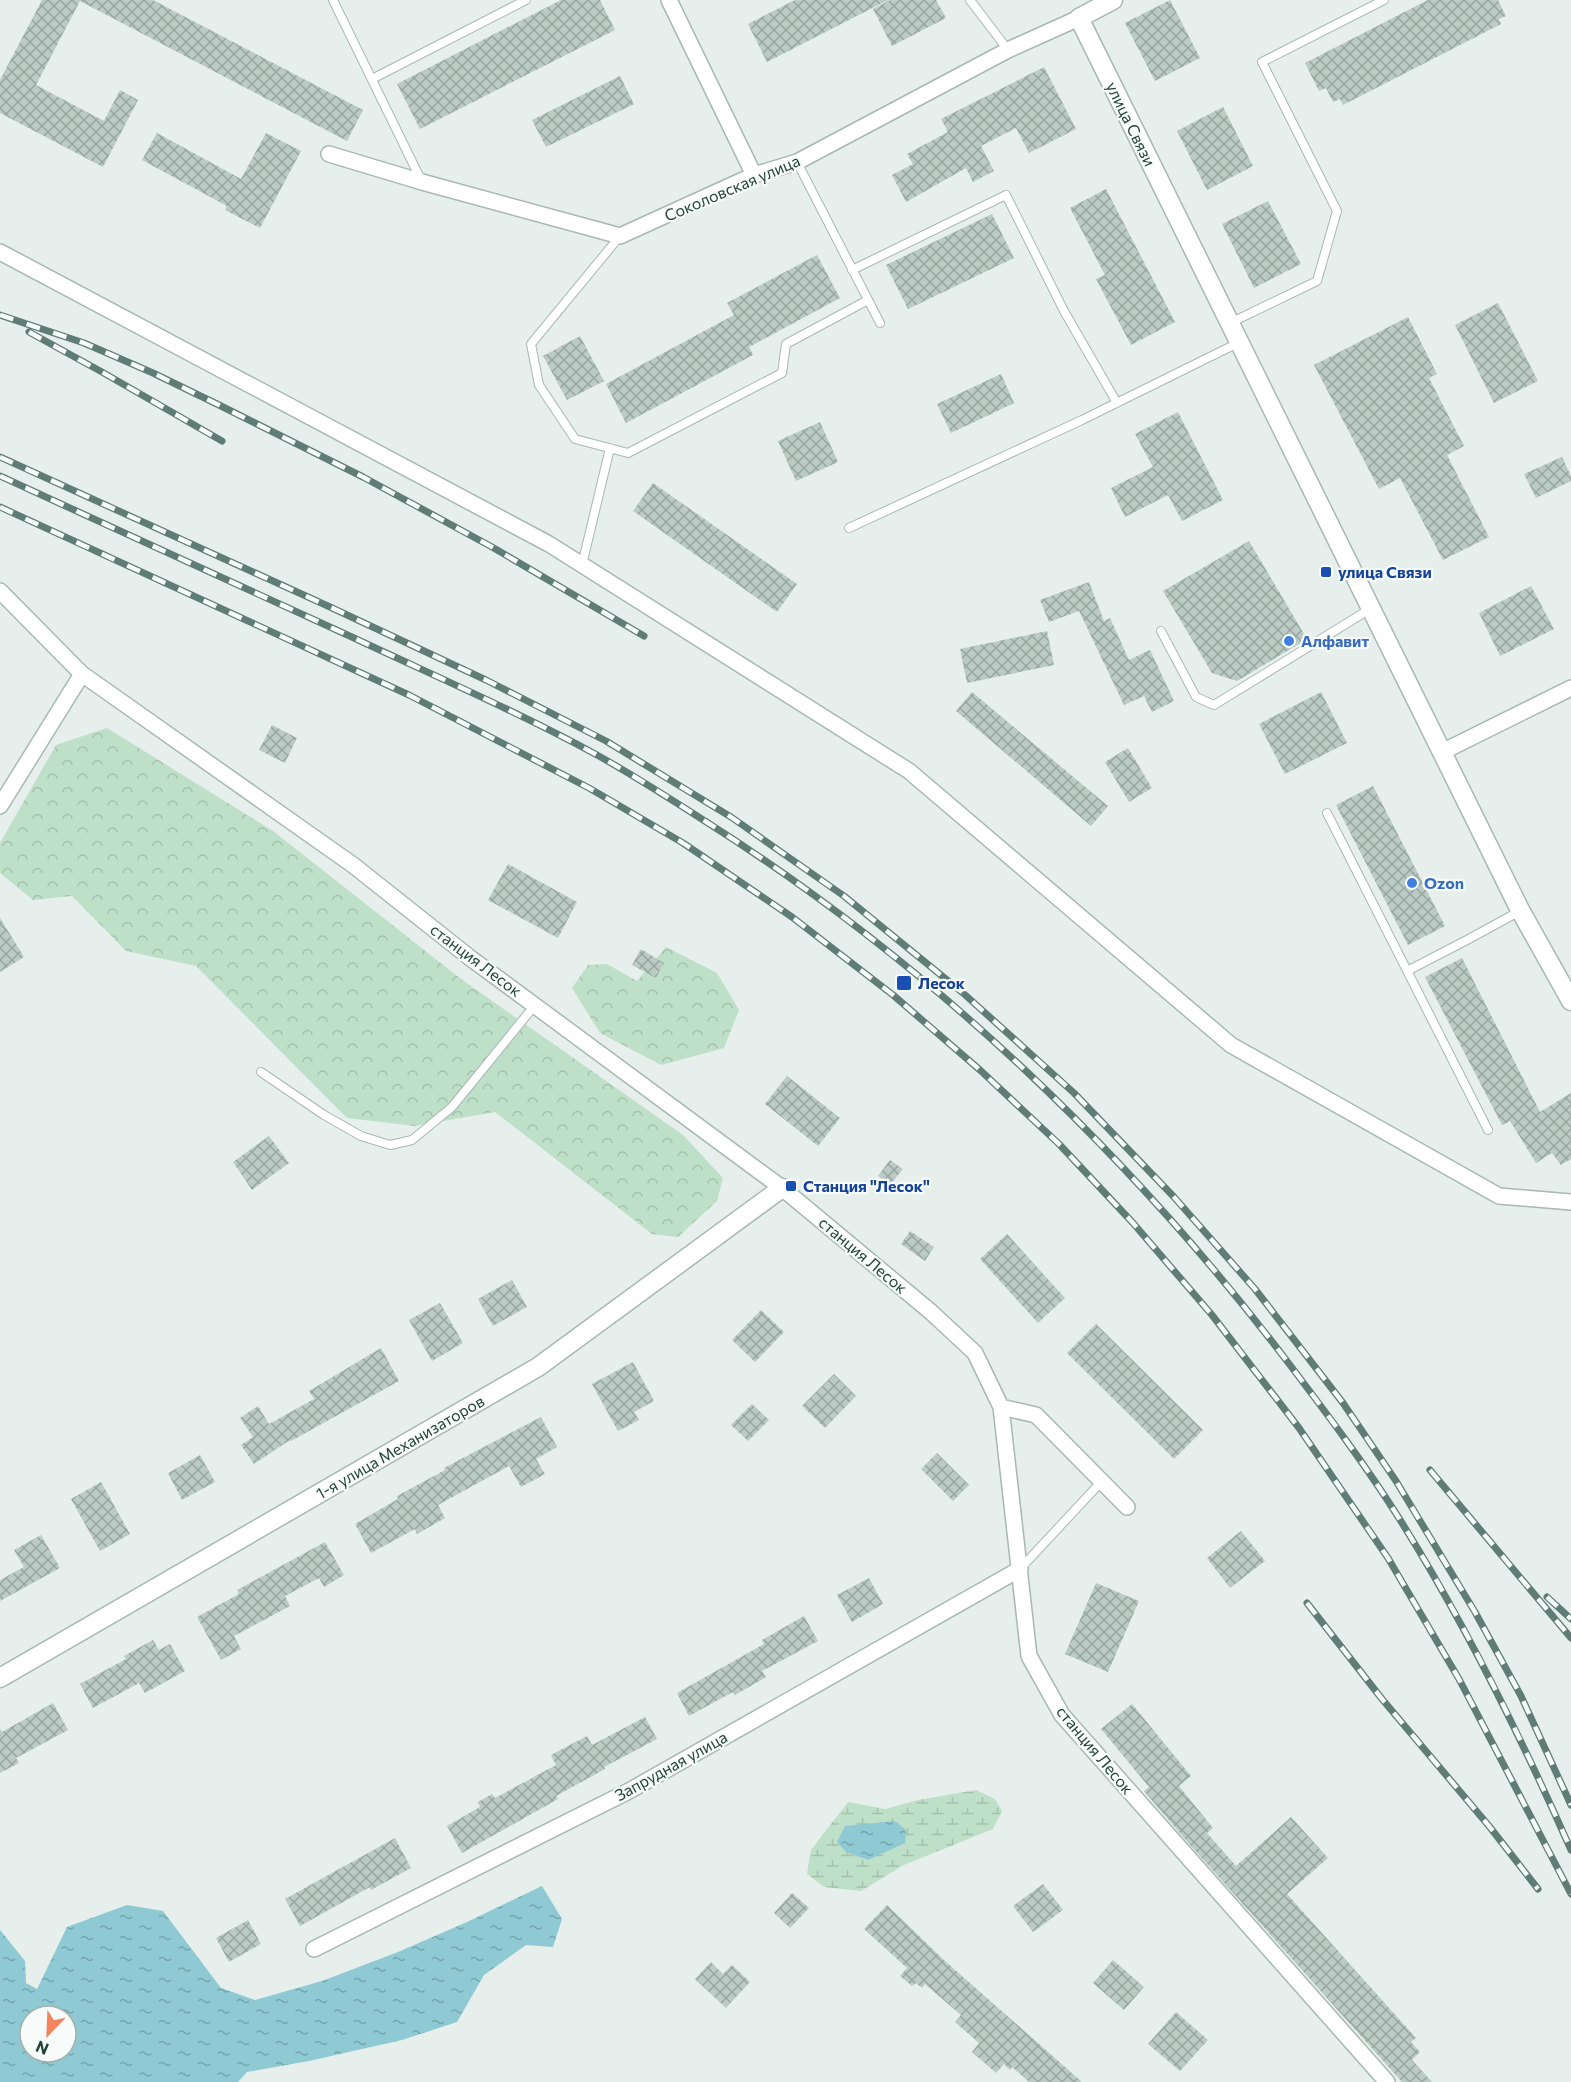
<svg xmlns="http://www.w3.org/2000/svg" width="1571" height="2082" viewBox="0 0 1571 2082" font-family="Commissioner,sans-serif">
  <defs>
    <pattern id="forest-crowns" width="20" height="18" patternUnits="userSpaceOnUse" patternTransform="scale(1.5)"><rect width="20" height="18" fill="#bfe0c8"/><path d="M2 6a3 3 0 1 1 6 0M12 15a3 3 0 1 1 6 0" fill="none" stroke="#a4c1ad"/></pattern>
    <pattern id="wetland-marsh" width="20" height="14" patternUnits="userSpaceOnUse" patternTransform="scale(1.5)"><rect width="20" height="14" fill="#bfe0c8"/><path d="M1 5h8M5 5V1M11 12h8M15 12V8" fill="none" stroke="#a4c1ad"/></pattern>
    <pattern id="water-ripples" width="26" height="14" patternUnits="userSpaceOnUse" patternTransform="scale(1.5)"><rect width="26" height="14" fill="#8ec9d4"/><path d="M2 4q2-2 4 0t4 0M15 11q2-2 4 0t4 0" fill="none" stroke="#74a5ad"/></pattern>
    <pattern id="building-cross-hatch" width="8" height="8" patternUnits="userSpaceOnUse" patternTransform="scale(1.5)"><rect width="8" height="8" fill="#bbcac4"/><path d="M0 0l8 8M0 8l8-8" fill="none" stroke="#98a6a0"/></pattern>
  </defs>
  <rect width="100%" height="100%" fill="#e6efeb"/>
  <!-- forest -->
  <path fill="url(#forest-crowns)" d="M107,728L273,831L461,979L683,1135L723,1178L717,1201L678,1237L652,1234L495,1112L415,1126L347,1118L196,966L126,951L72,896L33,900L0,873V843L56,745Z
    M666,947L717,973L739,1010L724,1048L661,1065L600,1033L572,988L588,965L607,964L637,981Z"/>
  <!-- wetland -->
  <path fill="url(#wetland-marsh)" d="M976,1790L995,1799L1002,1811L993,1829L904,1865L861,1891L824,1887L807,1874L811,1850L848,1802L885,1809L918,1800Z"/>
  <!-- water -->
  <path fill="url(#water-ripples)" fill-rule="evenodd" d="M895,1821L906,1830L905,1843L868,1860L846,1852L837,1842L845,1826Z
    M542,1886L562,1919L553,1947L526,1945L484,1975L457,2022L402,2040L309,2061L247,2072L238,2082H0V1930L25,1961L26,1983L37,1989L67,1927L127,1905L163,1911L221,1988L255,2000L322,1981L398,1952L467,1922ZM30,2016H66V2052H30Z"/>
  <!-- building -->
  <path fill="url(#building-cross-hatch)" d="M42,0H153L363,110L347,141L80,1L36,85L104,121L120,90L138,100L103,167L0,113V80Z
    M561,0H600L615,30L420,129L397,84Z
    M795,0H888L767,62L748,24Z
    M890,0H936L946,18L892,46L873,9Z
    M1170,0L1200,58L1155,81L1125,23Z
    M1428,0H1498L1506,16L1499,19L1501,24L1343,105L1340,99L1333,102L1326,88L1319,91L1305,63Z
    M1044,67L1076,129L1029,153L1016,128L981,146L994,171L973,182L966,168L906,202L892,175L913,164L907,154L948,132L941,119Z
    M620,76L634,104L546,147L532,120Z
    M1223,107L1253,166L1207,190L1177,131Z
    M157,133L241,179L266,133L301,151L260,228L225,210L227,206L142,160Z
    M1106,189L1175,322L1131,345L1096,279L1105,275L1070,208Z
    M1268,201L1301,264L1254,288L1222,224Z
    M992,214L1014,258L908,309L886,265Z
    M817,255L840,298L749,347L753,355L626,423L606,384L734,315L727,303Z
    M1498,303L1538,381L1494,403L1455,325Z
    M1408,317L1437,374L1429,378L1464,446L1447,455L1489,537L1443,560L1400,478L1379,489L1314,365Z
    M580,336L604,381L567,400L543,356Z
    M1001,374L1014,403L951,433L937,404Z
    M1178,412L1223,500L1182,521L1168,495L1125,517L1111,488L1153,467L1135,434Z
    M820,422L838,462L796,481L778,441Z
    M1562,457L1571,476V481L1536,498L1524,474Z
    M653,483L797,584L777,612L633,511Z
    M1249,541L1307,639L1237,681L1212,673L1163,591Z
    M1089,582L1104,621L1110,618L1129,660L1150,650L1174,701L1152,712L1144,696L1124,705L1079,611L1049,622L1040,600Z
    M1531,586L1554,629L1500,656L1479,613Z
    M1047,631L1054,665L967,683L960,649Z
    M972,692L1108,806L1091,826L956,711Z
    M1321,692L1347,743L1285,774L1259,724Z
    M272,725L297,738L285,763L259,750Z
    M1128,748L1152,788L1129,802L1105,762Z
    M1373,786L1445,926L1408,945L1336,805Z
    M508,864L577,902L558,938L488,900Z
    M0,918L24,957L0,972Z
    M641,949L664,963L656,978L632,965Z
    M1462,958L1540,1112L1571,1093V1159L1561,1165L1552,1153L1536,1163L1510,1121L1502,1125L1425,977Z
    M787,1076L840,1118L818,1146L765,1104Z
    M269,1136L289,1163L252,1190L233,1162Z
    M890,1160L903,1169L890,1185L878,1176Z
    M910,1231L934,1247L925,1261L901,1244Z
    M1007,1234L1065,1298L1038,1323L980,1259Z
    M512,1280L527,1307L493,1326L478,1299Z
    M440,1303L463,1343L432,1361L409,1320Z
    M761,1310L784,1332L755,1362L732,1340Z
    M1096,1324L1203,1430L1174,1459L1067,1353Z
    M381,1348L399,1381L291,1441L290,1440L254,1464L241,1445L253,1437L240,1418L258,1406L269,1424L314,1399L309,1391Z
    M633,1362L654,1401L634,1412L639,1420L618,1431L592,1384Z
    M834,1374L856,1396L825,1428L802,1406Z
    M752,1404L769,1420L748,1441L731,1425Z
    M541,1417L557,1447L536,1459L545,1474L521,1487L509,1466L438,1505L445,1518L417,1534L415,1529L371,1553L355,1524L398,1499L397,1496L445,1470L444,1468Z
    M937,1453L969,1485L953,1501L921,1469Z
    M200,1455L215,1482L182,1500L168,1473Z
    M101,1482L130,1534L100,1551L71,1499Z
    M1241,1531L1265,1561L1230,1588L1207,1558Z
    M41,1535L60,1568L0,1601V1580L24,1567L14,1550Z
    M325,1542L344,1575L324,1587L319,1578L285,1596L290,1606L234,1636L241,1649L221,1660L197,1617L239,1594L237,1590Z
    M869,1578L883,1604L852,1622L837,1595Z
    M1096,1583L1139,1601L1108,1672L1065,1654Z
    M804,1616L818,1641L762,1671L766,1677L735,1695L733,1692L689,1716L677,1693L764,1644L762,1640Z
    M153,1640L159,1650L170,1644L185,1671L145,1693L139,1683L93,1708L80,1684L126,1659L124,1656Z
    M53,1703L68,1730L16,1758L19,1763L0,1773V1729L2,1732Z
    M1132,1704L1191,1776L1179,1786L1213,1828L1207,1833L1236,1866L1291,1817L1328,1858L1287,1894L1416,2038L1411,2042L1420,2052L1412,2060L1432,2082H1402L1191,1846L1144,1791L1149,1787L1101,1729Z
    M645,1717L657,1739L604,1767L605,1769L556,1796L558,1799L462,1853L447,1826L480,1807L478,1802L492,1794L495,1798L556,1765L551,1755L587,1736L592,1745Z
    M395,1838L411,1868L371,1890L370,1887L300,1926L285,1899Z
    M1043,1884L1063,1910L1033,1932L1013,1906Z
    M792,1893L809,1908L790,1928L774,1913Z
    M887,1905L945,1961L1082,2082H1029L1012,2067L1010,2070L1004,2064L996,2073L972,2052L979,2043L955,2022L961,2015L925,1984L922,1988L916,1983L912,1986L900,1976L907,1968L864,1929Z
    M248,1920L261,1944L229,1962L216,1938Z
    M1113,1960L1144,1987L1124,2010L1093,1983Z
    M711,1962L723,1974L732,1965L750,1982L726,2008L695,1979Z
    M1176,2012L1208,2040L1180,2071L1148,2044Z"/>
  <g fill="none" stroke-linecap="round" stroke-linejoin="round">
    <defs>
      <path id="service" d="M333,0L422,182
        M970,0L1008,50
        M372,79L526,0
        M797,162L880,323
        M620,236L531,344L539,385L575,439L628,453L782,373L786,344L868,300
        M852,270L1006,195L1064,311L1117,403
        M1230,323L1317,281L1337,211L1262,62L1384,0
        M849,528L1082,420L1238,343
        M582,565L610,448
        M1161,631L1196,697L1214,705L1370,609
        M1327,813L1488,1130
        M1407,971L1467,940L1520,911
        M261,1072L324,1115L361,1136L390,1145L412,1140L452,1107L535,1005
        M1020,1569L1102,1481"/>
      <path id="minor" d="M669,0L754,175
        M329,154L422,182L620,236L754,175L797,162L1008,50L1079,18
        M0,252L549,544L909,771L1231,1045L1499,1196L1571,1202
        M0,591L82,674L353,865L469,957L782,1188L931,1312L975,1353L1001,1407L1029,1656L1062,1715L1387,2082
        M1442,752L1571,688
        M0,806L82,674
        M1001,1407L1036,1415L1127,1507
        M314,1949L629,1791L1020,1569"/>
      <path id="tertiary" d="M1113,0L1079,18L1520,910L1571,1001
        M0,1678L538,1367L782,1188"/>
    </defs>
    <!-- service casing -->
    <use href="#service" stroke="#a8b8b2" stroke-width="10"/>
    <!-- minor casing -->
    <use href="#minor" stroke="#a8b8b2" stroke-width="18"/>
    <!-- tertiary casing -->
    <use href="#tertiary" stroke="#a8b8b2" stroke-width="21"/>
    <!-- service -->
    <use href="#service" stroke="#fff" stroke-width="8"/>
    <!-- minor -->
    <use href="#minor" stroke="#fff" stroke-width="15"/>
    <!-- tertiary -->
    <use href="#tertiary" stroke="#fff" stroke-width="18"/>
    <defs>
      <path id="rail" d="M0,315L84,343L153,373L219,405L363,477L492,547L644,636
        M29,332L102,372L222,441
        M0,457L330,607L486,680L606,741L731,817L844,896L963,993L1074,1093L1174,1197L1255,1289L1343,1403L1396,1481L1475,1612L1521,1696L1571,1805
        M0,476C118,530 236,584 354,638C435,676 518,712 597,755C635,776 672,800 708,823C933,966 1129,1153 1290,1365C1327,1414 1364,1463 1397,1515C1464,1621 1520,1735 1571,1850
        M0,507L409,695L589,788L683,843L792,917L893,995L980,1070L1059,1144L1133,1223L1212,1315L1299,1428L1388,1558L1459,1679L1571,1894
        M1430,1470L1571,1638
        M1547,1597L1571,1619
        M1307,1603L1382,1699L1489,1826L1538,1889"/>
    </defs>
    <!-- rail casing -->
    <use href="#rail" stroke="#5f7d75" stroke-width="7"/>
    <!-- rail -->
    <use href="#rail" stroke="#f7fbf9" stroke-width="4.5" stroke-dasharray="14" stroke-linecap="butt"/>
  </g>
  <!-- markers -->
  <g fill="#1a4fb4" stroke="#f7fbf9" stroke-width="2">
    <rect x="1320" y="566" width="12" height="12" rx="3"/>
    <rect x="896" y="975" width="16" height="16" rx="3"/>
    <rect x="785" y="1180" width="12" height="12" rx="3"/>
  </g>
  <g fill="#3f7fe0" stroke="#f7fbf9" stroke-width="2">
    <circle cx="1289" cy="641" r="6"/>
    <circle cx="1412" cy="883" r="6"/>
  </g>
  <g text-anchor="middle" stroke-width="4.5" stroke-linejoin="round" paint-order="stroke">
    <!-- street labels -->
    <g font-size="16" fill="#24423a" stroke="#f7fbf9">
      <text transform="translate(1131 124) rotate(64)" y="6">улица Связи</text>
      <text transform="translate(732 188) rotate(-23)" y="6">Соколовская улица</text>
      <text transform="translate(476 960) rotate(37)" y="6">станция Лесок</text>
      <text transform="translate(863 1255) rotate(40)" y="6">станция Лесок</text>
      <text transform="translate(400 1447) rotate(-30)" y="6">1-я улица Механизаторов</text>
      <text transform="translate(1095 1750) rotate(50)" y="6">станция Лесок</text>
      <text transform="translate(671 1766) rotate(-29)" y="6">Запрудная улица</text>
    </g>
    <!-- transit labels -->
    <g font-size="16" font-weight="bold" fill="#164399" stroke="#f7fbf9" text-anchor="start">
      <text x="1338" y="578">улица Связи</text>
      <text x="918" y="989">Лесок</text>
      <text x="803" y="1192">Станция "Лесок"</text>
    </g>
    <!-- shop labels -->
    <g font-size="16" font-weight="bold" fill="#366cbe" stroke="#f7fbf9" text-anchor="start">
      <text x="1301" y="647">Алфавит</text>
      <text x="1424" y="889">Ozon</text>
    </g>
  </g>
  <!-- north arrow -->
  <g transform="translate(48 2034) rotate(203)"><circle r="28" fill="#f7fbf9" stroke="#a3b1ad" stroke-width="1.5"/>
  <path d="M0-4.5L10 22L0 15L-10 22Z" fill="#f4845f"/>
  <text y="-9" font-size="16" font-weight="bold" text-anchor="middle" fill="#24423a">N</text>
  </g>
</svg>
